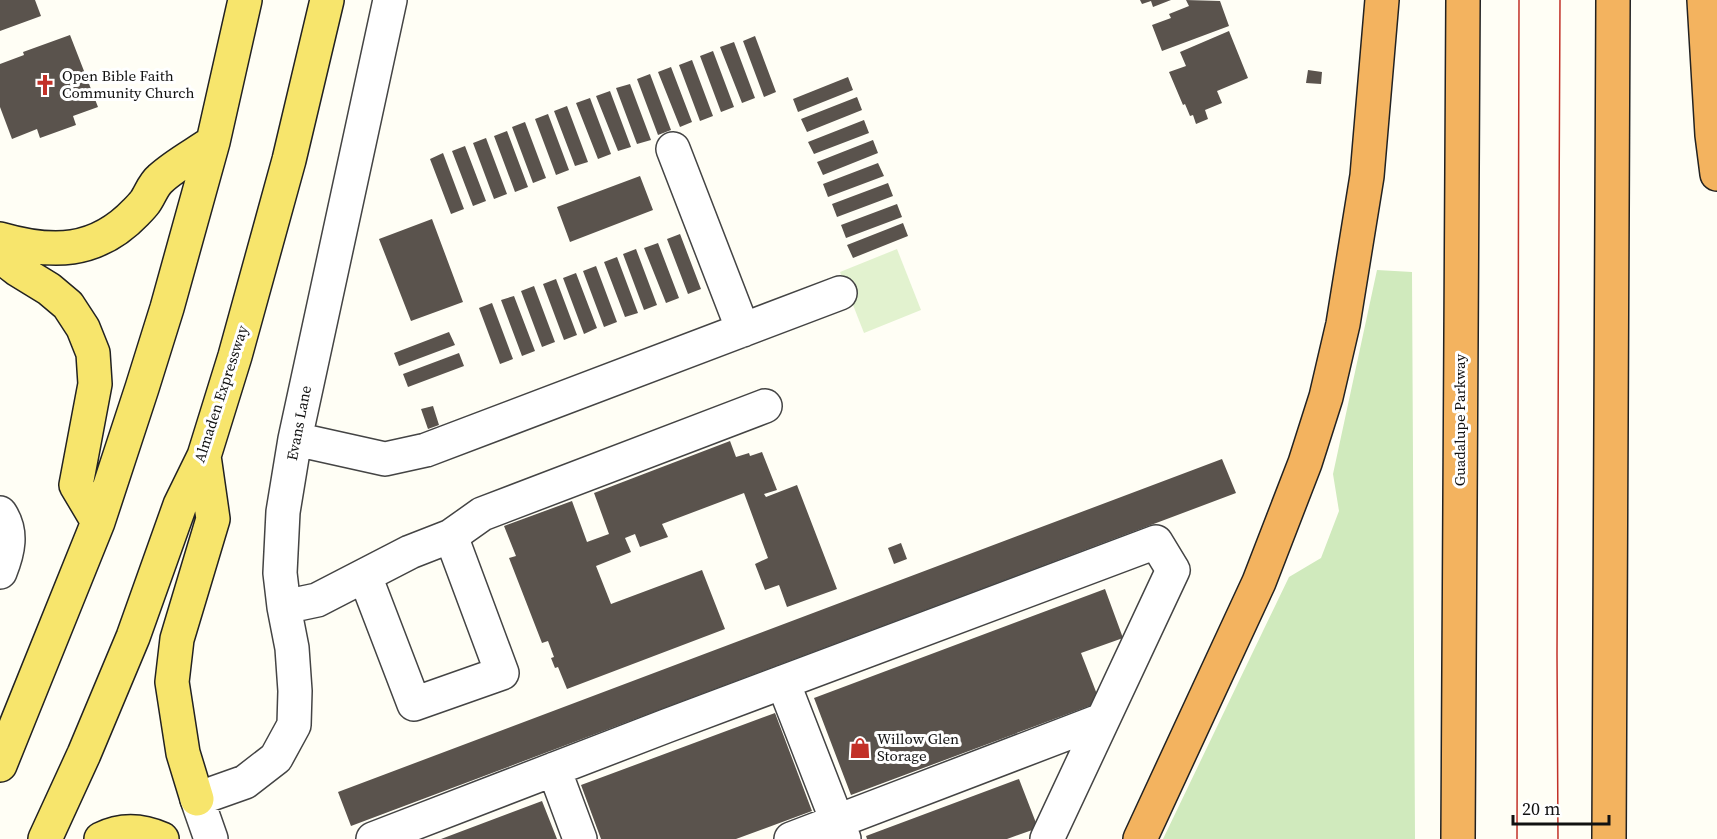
<svg xmlns="http://www.w3.org/2000/svg" width="1717" height="839" viewBox="0 0 1717 839" font-family="'Source Serif 4',serif">
  <rect width="100%" height="100%" fill="#fffef5"/>
  <!-- green -->
  <path fill="#d0eabd" d="M1377,270L1412,272L1415,839H1163L1289,577L1321,558L1339,511L1333,474Z"/>
  <!-- pitch -->
  <path fill="#e2f2cf" d="M897,249L921,310L864,333L840,272Z"/>
  <!-- building -->
  <path fill="#5a534d" d="M0,0H35L41,16L0,31Z
    M1140,0H1171L1153,7L1151,1L1142,4Z
    M1186,0L1220,1L1229,26L1162,51L1152,25L1171,18L1169,14L1189,6Z
    M1229,31L1248,78L1217,91L1222,103L1205,110L1208,119L1196,124L1193,115L1190,116L1185,104L1183,105L1169,72L1186,66L1180,52Z
    M70,35L98,107L73,116L76,125L40,138L37,129L12,139L0,107V64L24,55L23,52Z
    M755,36L776,92L764,97L743,41Z
    M734,42L755,98L742,103L720,47Z
    M713,51L734,107L721,112L700,56Z
    M692,60L713,116L700,121L679,65Z
    M671,67L692,122L680,127L658,72Z
    M1308,70L1322,72L1321,84L1306,83Z
    M650,74L671,130L658,135L637,79Z
    M848,77L853,90L798,112L793,99Z
    M630,84L651,140L637,144L616,88Z
    M610,91L631,147L618,151L596,96Z
    M857,97L862,110L807,132L801,119Z
    M590,98L611,154L598,159L576,103Z
    M567,106L588,162L575,166L554,111Z
    M548,114L569,170L556,175L535,119Z
    M864,120L869,133L814,154L808,142Z
    M525,122L546,178L533,183L512,127Z
    M507,131L528,187L515,192L494,136Z
    M486,138L507,194L494,199L473,143Z
    M873,140L878,153L823,175L817,162Z
    M465,146L486,201L473,206L452,151Z
    M443,153L464,209L451,214L430,159Z
    M878,163L884,176L828,197L823,184Z
    M640,176L653,210L570,242L557,207Z
    M888,183L893,196L837,217L832,204Z
    M897,204L902,217L846,238L841,225Z
    M432,219L463,302L411,321L379,239Z
    M903,223L908,236L853,258L847,245Z
    M680,234L701,289L688,294L667,239Z
    M658,243L679,298L666,303L644,248Z
    M636,249L657,305L644,310L623,254Z
    M617,257L638,313L625,317L604,262Z
    M596,266L617,322L604,327L583,271Z
    M576,273L597,328L584,334L563,278Z
    M556,279L577,335L564,340L543,284Z
    M534,286L555,342L542,347L521,291Z
    M514,296L535,351L522,356L501,300Z
    M492,303L513,359L500,364L479,308Z
    M449,332L455,345L399,366L394,353Z
    M459,353L464,366L408,387L403,374Z
    M433,406L439,425L428,429L421,409Z
    M730,441L736,457L749,453L750,456L762,452L777,490L764,494L766,497L797,485L837,589L787,607L779,585L765,590L755,564L768,558L744,493L662,524L668,537L640,547L635,534L625,538L631,552L596,566L611,604L702,570L725,629L567,689L558,667L555,668L551,658L554,657L548,641L542,643L509,558L516,556L504,526L572,501L587,542L609,534L594,493Z
    M1222,459L1236,493L351,826L338,792Z
    M901,543L907,559L894,564L888,548Z
    M1105,589L1123,638L1081,653L1100,702L851,795L814,698Z
    M775,713L812,811L736,839H601L581,785Z
    M1019,779L1038,828L1007,839H867L866,836Z
    M542,801L557,839H441Z"/>
  <g fill="none" stroke-linecap="round" stroke-linejoin="round">
    <defs>
      <path id="minor" d="M673,149L743,330
        M295,439L385,459L426,450L840,293
        M0,513C13,532 8,552 0,572
        M451,536L482,514L765,406
        M284,607L317,600L410,552L451,536L502,673L414,704L365,576
        M783,682L844,839
        M554,769L580,839
        M211,839L197,799L245,782L276,758L294,725L295,691L292,648L284,607L280,573L283,512L295,439L390,0
        M373,839L666,726L1156,542L1173,570L1047,839
        M791,839L1102,720"/>
      <path id="major" d="M0,239C52,254 96,254 136,212C139,209 142,206 145,202C150,195 153,185 160,179C175,165 196,154 213,142
        M0,256L18,270L49,289L68,305L83,328L93,353L95,384L76,485L98,522
        M0,765L98,522L142,388L167,308L213,142L245,0
        M197,799L183,753L172,682L177,639L213,519L204,456
        M45,839L84,754L133,637L180,505L204,456L235,356L289,160L327,0
        M101,839C121,829 142,830 162,839"/>
      <path id="highway" d="M1704,0L1712,135L1717,174
        M1140,839L1259,582L1305,463L1326,397L1343,324L1367,176L1382,0
        M1458,839L1463,0
        M1609,839L1613,0"/>
    </defs>
    <!-- minor casing -->
    <use href="#minor" stroke="#444" stroke-width="36"/>
    <!-- major casing -->
    <use href="#major" stroke="#222" stroke-width="36"/>
    <!-- highway casing -->
    <use href="#highway" stroke="#222" stroke-width="36"/>
    <!-- minor -->
    <use href="#minor" stroke="#fff" stroke-width="33"/>
    <!-- major -->
    <use href="#major" stroke="#f7e56c" stroke-width="33"/>
    <!-- highway -->
    <use href="#highway" stroke="#f3b35f" stroke-width="33"/>
    <!-- tram -->
    <path stroke="#c23128" stroke-width="1.5" d="M1517,839L1519,0
      M1558,839L1557,654L1560,0"/>
  </g>
  <!-- icons -->
  <defs>
    <symbol id="church-bare" viewBox="-9 -9 18 18"><path d="M-1.2-6h2.4v3.5h3.3v2.4h-3.3V6h-2.4V-.1h-3.3v-2.4h3.3Z" fill="#c23128" stroke="#fff" stroke-width="2.5" paint-order="stroke"/></symbol>
    <symbol id="shop-bare" viewBox="-9 -9 18 18"><path d="M-5-2.5h2.3a2.7 3.5 0 0 1 5.4 0H5L5.5 6h-11ZM-1.5-2.5h3a1.5 2.3 0 0 0-3 0Z" fill="#c23128" stroke="#fff" stroke-width="2.5" paint-order="stroke"/></symbol>
  </defs>
  <g fill-rule="evenodd">
    <use href="#church-bare" x="30" y="70" width="30" height="30"/>
    <use href="#shop-bare" x="845" y="733" width="30" height="30"/>
  </g>
  <g text-anchor="middle" stroke-width="6" stroke-linejoin="round" paint-order="stroke">
    <!-- poi labels -->
    <g font-size="15" fill="#111" stroke="#fff" text-anchor="start">
      <text x="62" y="81">Open Bible Faith<tspan x="62" dy="17">Community Church</tspan></text>
      <text x="877" y="744">Willow Glen<tspan x="877" dy="17">Storage</tspan></text>
    </g>
    <!-- street labels -->
    <g font-size="15" fill="#111" stroke="#fff">
      <text transform="translate(221 394) rotate(-72)" y="5">Almaden Expressway</text>
      <text transform="translate(1460 420) rotate(-90)" y="5">Guadalupe Parkway</text>
      <text transform="translate(299 423) rotate(-79)" y="5">Evans Lane</text>
    </g>
  </g>
  <!-- scale -->
  <path d="M1513 815v9h96v-9" fill="none" stroke="#111111" stroke-width="3"/>
  <text x="1522" y="815" font-size="18" fill="#111111" stroke="#ffffff" stroke-width="4.5" paint-order="stroke">20 m</text>
</svg>
